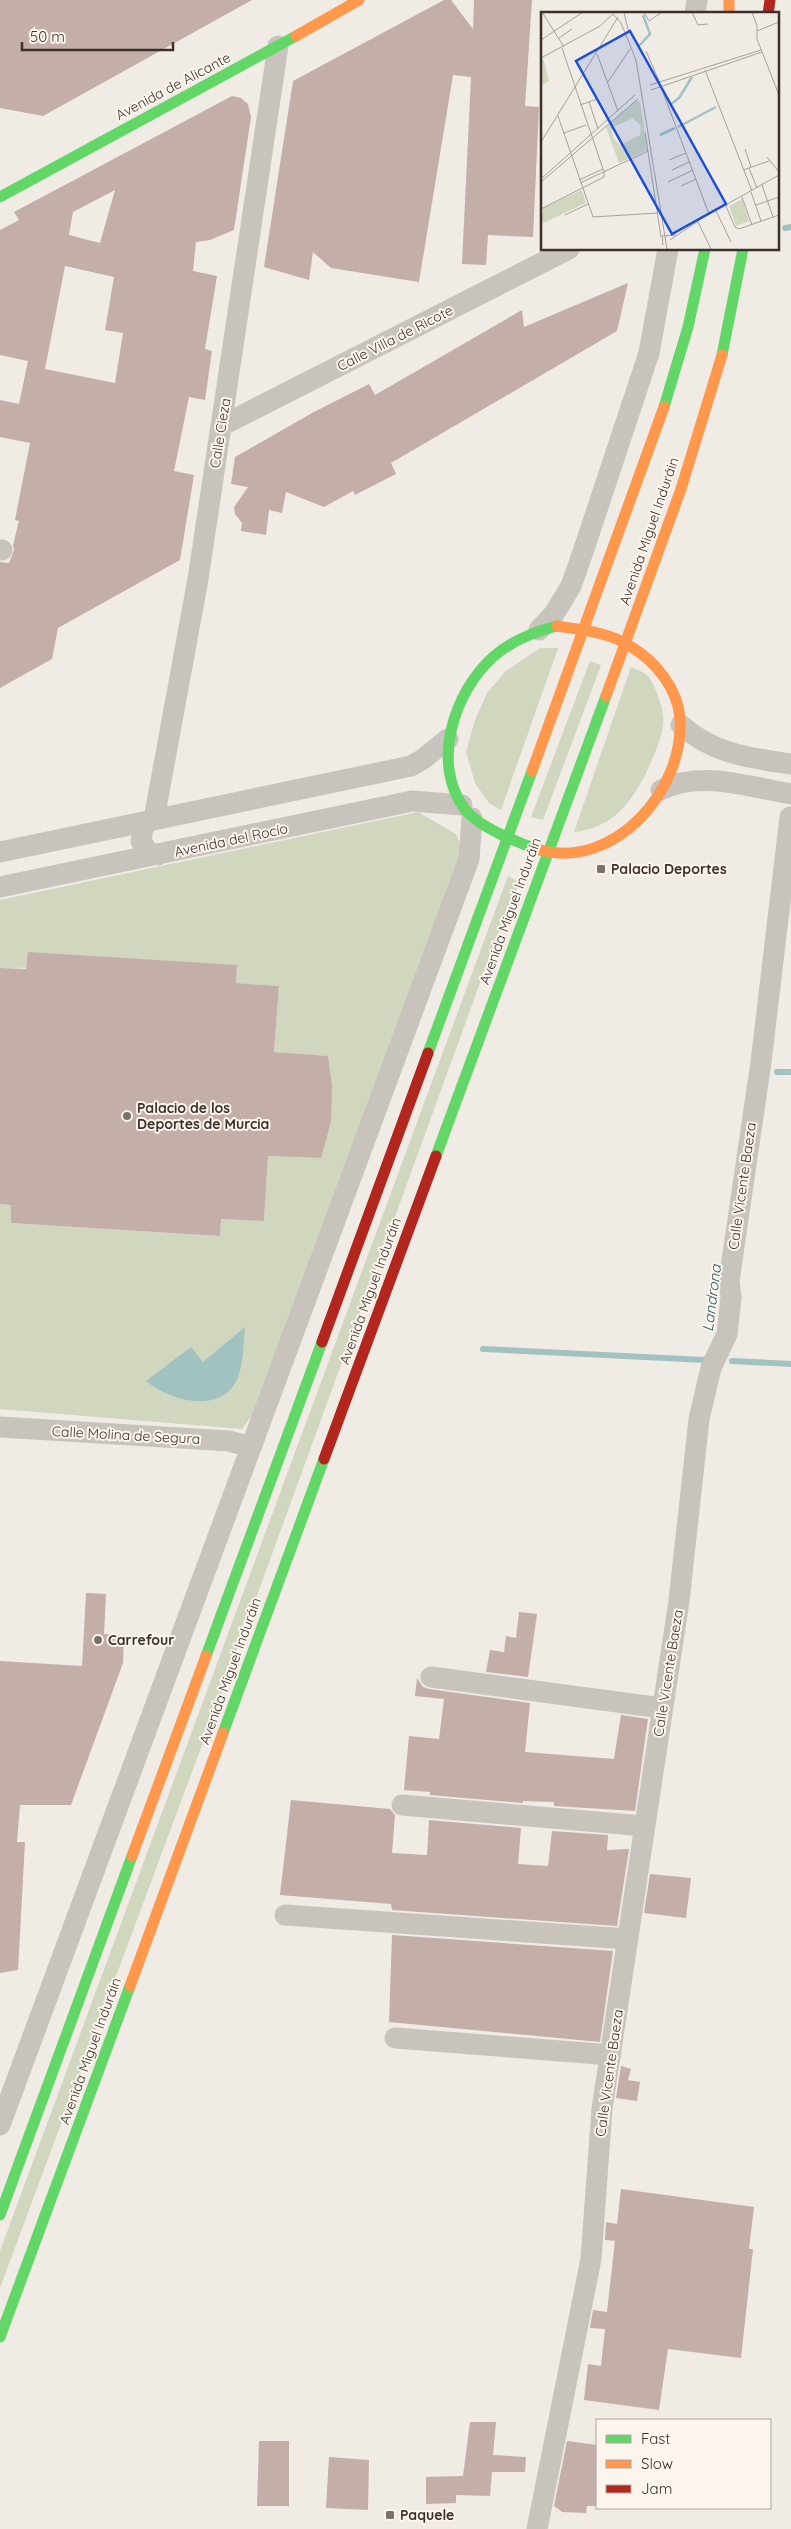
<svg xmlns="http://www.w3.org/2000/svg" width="791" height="2529" viewBox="0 0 791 2529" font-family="Quicksand,sans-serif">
  <rect width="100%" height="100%" fill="#f0ebe5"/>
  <!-- green -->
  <path fill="#d1d6bf" d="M540,648H558L501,810L489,803L475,783L466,752L475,720L487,693L506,671Z
    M590,661L601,665L543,820L531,817Z
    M631,667C636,669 644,672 648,676C655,686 662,704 663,716C665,729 657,748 652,760C636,796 617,828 574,832Z
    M418,812L456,834L463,849L256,1410L242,1429L0,1409V1204L11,1205V1223L220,1236L221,1219L264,1221L268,1156L321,1158C331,1119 333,1096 327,1056L274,1052L279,986L236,983L237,965L0,968V900Z
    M508,876L520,882L496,939L227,1678L0,2288V2251Z"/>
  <!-- water -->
  <path fill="#a1c2c1" d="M245,1327C243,1343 244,1362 238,1377C223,1415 171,1402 146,1381L191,1347L203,1362Z"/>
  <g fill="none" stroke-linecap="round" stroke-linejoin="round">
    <!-- stream -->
    <path stroke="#a1c2c1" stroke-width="6" d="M785,228L791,227
      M777,1072H791
      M483,1349L705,1360L709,1356
      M732,1361L791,1364"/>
  </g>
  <!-- building -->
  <path fill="#c3afa7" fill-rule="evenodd" d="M0,0H252L43,116L0,108Z
    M444,0H451L473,29L474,0H532L525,106L539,107L533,237L488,235L486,265L462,264L471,77L453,75L419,282L331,268L313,252L309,280L264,267L293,81Z
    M232,96L241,98L248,104L251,117L234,230L210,240L196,242L193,271L217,276L205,349L212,351L205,400L189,397L174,471L194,475L180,560L58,628L52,659L0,688V562L9,563L14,550L13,545L19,521L15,520L30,443L0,437V400L19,404L28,361L0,355V230L19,220L14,212ZM115,190L100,243L69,235L73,212ZM65,266L114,277L105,330L123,333L115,383L45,369Z
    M628,283L617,331L391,463L396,474L355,495L353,491L324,507L286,492L282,513L269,510L266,535L241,531L242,523L235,514L234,507L248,487L231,484L235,457L312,413L369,384L375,395L522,310L524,327Z
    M28,952L237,965L236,983L279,986L274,1052L328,1056L332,1086L331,1122L321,1158L268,1156L264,1221L221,1219L220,1236L11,1223V1205L0,1204V968L26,969Z
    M86,1593L106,1594L104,1634L124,1635L123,1663L71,1805H20L17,1842H25L18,1970L0,1973V1661L82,1666Z
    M519,1612L537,1614L528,1677L486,1672L490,1650L504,1652L506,1636L516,1638Z
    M417,1678L423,1687L429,1689L530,1703L525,1752L614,1759L621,1715L648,1719L635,1811L554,1806V1802L523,1801V1803L430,1795V1792L404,1790L409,1736L439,1739L444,1699L415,1696Z
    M291,1800L390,1809L395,1815L392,1853L427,1855L429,1820L521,1828L518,1864L548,1866L552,1831L608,1835L607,1850L629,1849L617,1926L392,1910L391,1904L280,1895Z
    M650,1874L691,1878L686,1918L644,1913Z
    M392,1935L613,1951L600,2042L389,2022Z
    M621,2066L631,2069L628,2080L640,2082L637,2101L616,2098Z
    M621,2189L754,2207L749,2249H753L741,2358L668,2349L659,2410L584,2400L588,2364L601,2366L605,2329L590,2328L593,2310L607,2312L615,2241L605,2240L606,2222L617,2224Z
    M470,2422H496L493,2455L526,2457L525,2472H492L490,2496L456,2495V2503L426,2504V2477L463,2476Z
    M259,2441H289V2506H257Z
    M567,2441L597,2445V2506H587L586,2513L562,2512L554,2506Z
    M329,2457L369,2460L368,2510L326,2508Z"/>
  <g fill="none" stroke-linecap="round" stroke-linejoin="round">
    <!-- street -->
    <path stroke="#c9c3be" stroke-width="21" d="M695,14L697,0
      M221,426L569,249
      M0,550H2
      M539,630L554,614L571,586L585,546L649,353L668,249
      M681,725C713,754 750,758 791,764
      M661,790C700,770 750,787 791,794
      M151,819L143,827L141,841L148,852L158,855
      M154,819L198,579L278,46
      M0,852L411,766L423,759L448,739
      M0,887L412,801L462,805
      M0,1427L229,1441L251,1447
      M431,1677L662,1708
      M402,1805L644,1826
      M285,1915L628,1939
      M395,2038L611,2055
      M0,2125L469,859L472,818
      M537,2529L591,2259L602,2109L679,1601L699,1419L711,1368L727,1334L731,1297L729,1281L761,1062L790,817"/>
    <!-- fast -->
    <path stroke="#63d668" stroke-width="11" d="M0,197L296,36
      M722,355L743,249
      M664,407L688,327L705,249
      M540,850C518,843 478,827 464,808C431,763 454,692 493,657C511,641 533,632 557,626
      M428,1053L532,771
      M436,1156L606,696
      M206,1656L322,1342
      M223,1733L324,1459
      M0,2215L132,1856
      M0,2337L130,1986"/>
    <!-- slow -->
    <path stroke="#ff974d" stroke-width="11" d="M729,0V14
      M296,36L359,0
      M606,696L681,489L722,355
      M532,771L664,407
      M540,850C614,870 684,791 680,719C678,688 655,661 630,646C608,632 582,630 557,626
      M132,1856L206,1656
      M130,1986L223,1733"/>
    <!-- jam -->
    <path stroke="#b3261e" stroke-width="11" d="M768,14L770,0
      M322,1342L428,1053
      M324,1459L436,1156"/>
  </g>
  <!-- markers -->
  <g fill="#7a716c" stroke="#fbf5ee" stroke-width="2">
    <rect x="596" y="864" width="10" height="10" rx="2.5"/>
    <circle cx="127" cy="1116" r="5"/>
    <circle cx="98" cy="1640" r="5"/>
    <rect x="385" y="2510" width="10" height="10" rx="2.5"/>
  </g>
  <g text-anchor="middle" stroke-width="4" stroke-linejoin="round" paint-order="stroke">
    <!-- street labels -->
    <g font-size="14" fill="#3b302b" stroke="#fbf5ee">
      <text transform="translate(173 86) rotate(-28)" y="5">Avenida de Alicante</text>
      <text transform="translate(395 338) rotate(-27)" y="5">Calle Villa de Ricote</text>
      <text transform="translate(220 433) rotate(-81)" y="5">Calle Cieza</text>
      <text transform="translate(649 531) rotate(-71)" y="5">Avenida Miguel Induráin</text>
      <text transform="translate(231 840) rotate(-12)" y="5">Avenida del Rocío</text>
      <text transform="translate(510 911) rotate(-70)" y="5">Avenida Miguel Induráin</text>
      <text transform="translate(742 1186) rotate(-82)" y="5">Calle Vicente Baeza</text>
      <text transform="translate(370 1291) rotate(-70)" y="5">Avenida Miguel Induráin</text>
      <text transform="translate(126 1435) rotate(3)" y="5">Calle Molina de Segura</text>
      <text transform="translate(230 1671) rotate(-70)" y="5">Avenida Miguel Induráin</text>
      <text transform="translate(668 1673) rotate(-81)" y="5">Calle Vicente Baeza</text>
      <text transform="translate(90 2051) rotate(-70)" y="5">Avenida Miguel Induráin</text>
      <text transform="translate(609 2073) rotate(-82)" y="5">Calle Vicente Baeza</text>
    </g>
    <!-- poi labels -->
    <g font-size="14" font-weight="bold" fill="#3b302b" stroke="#fbf5ee" text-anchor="start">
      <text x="611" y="874">Palacio Deportes</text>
      <text x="137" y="1113">Palacio de los<tspan x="137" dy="16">Deportes de Murcia</tspan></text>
      <text x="108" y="1645">Carrefour</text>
      <text x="400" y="2520">Paquele</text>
    </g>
    <!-- water labels -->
    <g font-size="15" font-style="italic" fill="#1f5a5e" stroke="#fbf5ee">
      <text transform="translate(712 1298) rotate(-83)" y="5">Landrona</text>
    </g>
  </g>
  <!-- overview -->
  <g transform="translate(541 12)">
    <rect width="238" height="238" fill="#f0ebe5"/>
    <path d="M2,46L8,69L1,73L0,48ZM95,89L99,90L106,138L78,151L65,115ZM92,106L100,114L99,123L79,133L72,126L71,116ZM41,178L45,191L0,212L2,196ZM201,187L208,209L195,214L188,194Z" fill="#d1d6bf" fill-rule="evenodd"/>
    <path fill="none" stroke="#a1c2c1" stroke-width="2.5" d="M97,35L109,22L102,3M129,93L138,86L151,65M137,115L175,95M119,123L134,116"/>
    <path fill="none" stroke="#a8a09b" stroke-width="1" d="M1,0L23,35M103,0L108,9L121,0M151,0L157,13L167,12M211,0L216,14V27L238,83M83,1L88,21M72,2L80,11L95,48L126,237M216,19L238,10M18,26L31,17M0,28L42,0M21,36L63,160M105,39L119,71M56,42L77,99M0,46L59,14L72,2M164,58L211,179M67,70L89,37M109,73L220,38M120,75L168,202M110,78L221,40M48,90L57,117M39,93L56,87M17,104L52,205L117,201M104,120L120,225M23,121L45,113M0,130L77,5M204,137L210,155M226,145L238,160M128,148L145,141M208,156L216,176M131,158L148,150M202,158L228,149M0,167L94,83M38,168L62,157M0,170L97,87M127,170L152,158M39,171L107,139M221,173L232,205M140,174L155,167M210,180L220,209M201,185L211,213M215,193L238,185M185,194L194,215M0,197L63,165V160M175,199L190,230M24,203L47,192M157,210L170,237M194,215L198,217L238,203M129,228L163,205L238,163M122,233L121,224L135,223"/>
    <path fill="#1d4ed8" fill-opacity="0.15" stroke="#1d4ed8" stroke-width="2.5" d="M89,19L185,192L131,222L35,49Z"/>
    <rect width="238" height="238" fill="none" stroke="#3b302b" stroke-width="2.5"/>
  </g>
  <!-- legend -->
  <rect x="596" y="2419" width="175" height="90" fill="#fbf5ee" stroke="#aea6a0"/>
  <rect x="606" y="2435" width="25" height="8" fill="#63d668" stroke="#aea6a0"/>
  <text x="641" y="2444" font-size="15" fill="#3b302b">Fast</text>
  <rect x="606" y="2460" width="25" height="8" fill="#ff974d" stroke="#aea6a0"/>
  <text x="641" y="2469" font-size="15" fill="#3b302b">Slow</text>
  <rect x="606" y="2485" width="25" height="8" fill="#b3261e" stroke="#aea6a0"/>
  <text x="641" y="2494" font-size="15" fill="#3b302b">Jam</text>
  <!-- scale -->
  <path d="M22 42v8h151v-8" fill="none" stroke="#3b302b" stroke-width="2.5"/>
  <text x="30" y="42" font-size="15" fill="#3b302b" stroke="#fbf5ee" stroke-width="4" paint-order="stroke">50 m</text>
</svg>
